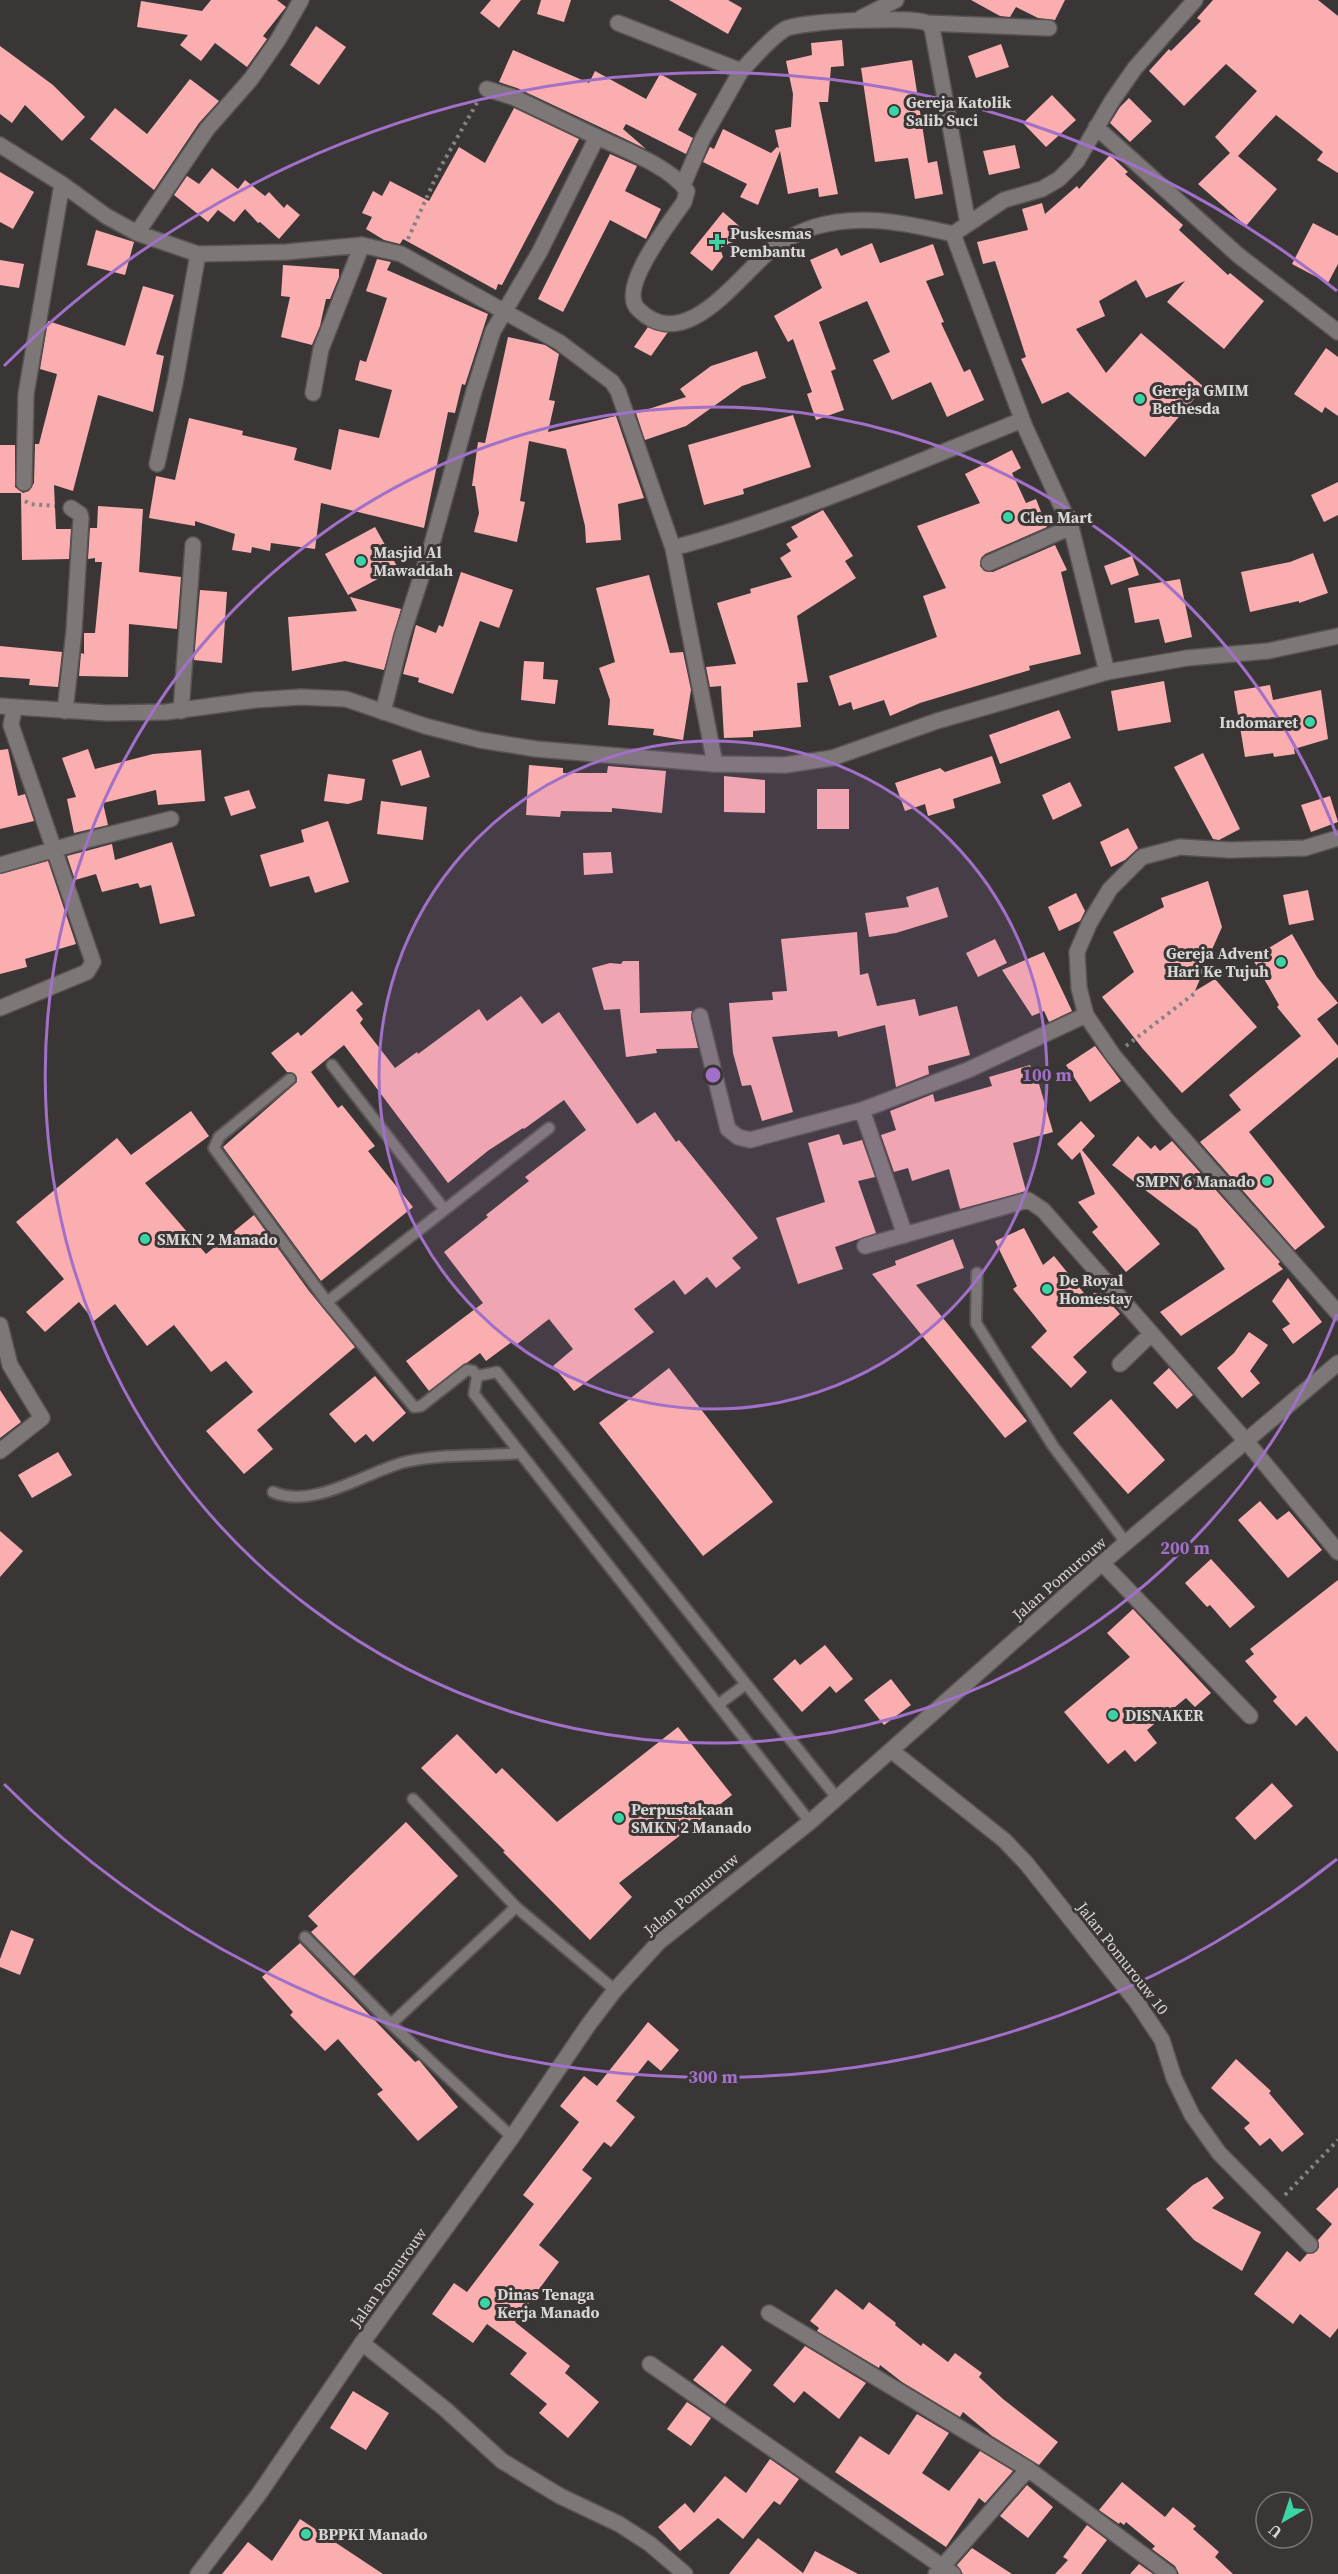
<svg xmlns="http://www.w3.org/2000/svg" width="1338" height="2574" viewBox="0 0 1338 2574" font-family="'Source Serif 4',serif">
  <rect width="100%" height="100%" fill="#3b3636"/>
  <!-- building -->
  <path fill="#faaeb0" d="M211,0H277L286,7L263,36L267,39L247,67L215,43L201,61L180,45L188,35L137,27L141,1L202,11Z
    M491,0H521L499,28L480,13Z
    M541,0H571L564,22L537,14Z
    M669,0H728L742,8L728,34Z
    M971,0H1065L1055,20L1038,18L1016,7L1010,17L1000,16Z
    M1213,0H1318L1338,16V173L1317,160L1323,152L1276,115L1238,156L1277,189L1246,226L1198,184L1230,153L1215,137L1257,91L1226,64L1184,106L1149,71L1169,49L1171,51L1201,21L1197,18Z
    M316,26L346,47L319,85L290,65Z
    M842,40L844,66L831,67L828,102H819L838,194L819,197L818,188L788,194L780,151L758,205L740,197L747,184L703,162L710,147L714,149L723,129L771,153L777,147L779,148L775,130L791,127L793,94L786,61L812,55L811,43Z
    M1001,44L1009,67L976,78L968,56Z
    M0,46L53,85L85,117L62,141L25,105L12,123L0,114Z
    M513,50L589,83L595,71L646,99L660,74L697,94L678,130L693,138L686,154L626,124L623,129L646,149L619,136L620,134L619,136L517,88L499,82Z
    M912,60L928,163L937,161L943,194L915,199L908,158L875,162L861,68Z
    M190,79L219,101L199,123L154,190L90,139L115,108L147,134Z
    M1052,95L1076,120L1046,147L1023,123Z
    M1129,98L1152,121L1130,142L1110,123L1120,107Z
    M514,108L579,139L502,285L498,284L496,290L403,239L400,244L384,240L366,229L372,217L362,213L373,191L382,196L390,181L429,201L459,147L485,163Z
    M1015,145L1020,168L989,175L983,151Z
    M610,154L637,166L625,191L661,209L646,239L610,220L563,312L538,299Z
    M1110,155L1128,172L1125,174L1183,225L1179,230L1228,275L1230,273L1264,301L1224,349L1167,302L1185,281L1146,298L1136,280L1099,301L1105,316L1076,329L1106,373L1141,333L1204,387L1145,457L1068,392L1042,404L1021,359L1026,357L995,261L983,264L977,242L1028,230L1022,209L1042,203L1045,214L1077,186L1079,189Z
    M212,168L238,189L245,180L265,196L269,192L284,208L287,204L300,215L279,239L260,222L258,223L245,209L234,222L218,210L208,222L174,195L187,176L199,184Z
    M0,172L34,192L13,229L0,222Z
    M723,212L745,231L737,240L720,248L723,257L712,271L690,253Z
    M1313,223L1338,236V264L1328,283L1292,264Z
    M96,230L134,242L125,275L87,265Z
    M872,243L880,263L933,244L944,275L926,281L944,322L941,323L964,372L970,369L984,400L947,417L931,382L892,400L873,360L890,352L867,301L819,322L836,369L831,371L844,410L816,420L807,394L812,392L793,339L788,342L774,316L822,288L810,260L837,248L841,256Z
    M377,259L391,262L387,270L488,314L465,385L462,384L455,413L448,412L424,528L321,503L315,549L271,543L270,551L252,547L251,553L232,550L235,534L195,521V526L149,518L156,476L175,480L189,418L243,431L242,435L297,448L294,460L331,470L339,429L379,438L392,390L355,380L360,360L366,362L387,298L366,291Z
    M0,260L24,264L19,288L0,285Z
    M283,265L339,269V277L330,299H326L320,326L312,345L281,337L290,297L281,296Z
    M143,286L174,295L156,354L164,356L153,412L98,395L73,491L54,485L56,529H71L69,559L22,560L21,493H0V445H15V487L23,493L29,491L34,483L35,444H39L57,374L40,369L48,321L125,346Z
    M648,327L668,332L651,356L634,347Z
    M508,337L545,345L559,354L549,400L555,401L548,432L616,416L644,498L618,504L621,540L586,543L585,526L566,449L529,441L520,501L525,502L517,542L474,532L479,513L475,486H472L478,442L485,443Z
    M1326,348L1338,357V416L1325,407L1322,413L1294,394Z
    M757,351L766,378L742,386L686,426L645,440L636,413L686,397L680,389L711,366Z
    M793,415L811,467L743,489L744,494L704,505L688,445Z
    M1012,450L1021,468L1012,473L1026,503L1036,499L1047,527L985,554L981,558L980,566L984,571L993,572L1055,545L1067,570L1061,572L1081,654L1029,666L1030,670L920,703L890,716L884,700L853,710L851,702L839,706L829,676L937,637L923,596L946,588L917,526L980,503L965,474Z
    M1338,482V515L1324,522L1311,495Z
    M98,506L143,509L139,572L181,577L177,629L129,624L128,677L79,676L81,653L84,654V633H95L102,562H95V558L88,559L90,528H97Z
    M823,510L853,556L845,561L856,578L797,616L808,682L797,683L801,727L753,731V737L724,738L721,686L710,687L706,667L736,664L717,603L751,593L750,589L792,577L780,558L791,551L786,544L798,537L791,527Z
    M375,527L398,568L348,595L325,554Z
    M1313,553L1328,593L1299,603V601L1250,612L1241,572L1290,562Z
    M1132,556L1139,575L1111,585L1104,566Z
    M461,572L513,590L499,628L480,621L453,694L418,682L419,678L403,674L416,625L436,633L439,625L443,627Z
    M649,575L670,653L683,652L691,690L683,740L653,735L654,729L608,725L610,700L599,668L615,662L596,588Z
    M1180,579L1192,637L1165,643L1159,619L1135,623L1128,588Z
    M200,590L227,592L222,663L194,660Z
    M350,597L401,609L384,670L345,661L292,671L288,617L357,611Z
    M0,646L62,652L58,687L29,685L30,679L0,677Z
    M524,661L544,662L543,679L558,680L555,704L521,700Z
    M1164,681L1171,722L1118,731L1111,691Z
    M1270,685L1273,700L1321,690L1328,739L1294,749L1295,754L1274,757L1273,753L1245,757L1234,691Z
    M1059,710L1071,738L1000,764L989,735Z
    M8,749L18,796L25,794L34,821L0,829V750Z
    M88,749L95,769L153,754L201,750L205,801L158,805L156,790L103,803L108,825L74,833L67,799L76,797L62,758Z
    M421,750L430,777L401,786L392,760Z
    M1203,753L1240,829L1219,840L1213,839L1174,767Z
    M992,756L1001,783L953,799L955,808L928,816L925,804L905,811L895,783L940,768L945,772Z
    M529,765L563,768V773H607L608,766L666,771L662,813L612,808V812L561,811L560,817L526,815Z
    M328,774L365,779L362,800L348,804L324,801Z
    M724,776L765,780V813L724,812Z
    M1070,782L1082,806L1053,820L1042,795Z
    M817,789H849V829H817Z
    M249,790L256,808L231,816L224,797Z
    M1330,796L1338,822L1311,832L1301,805Z
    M381,801L427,807L423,840L377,834Z
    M328,821L349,882L315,893L309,876L270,887L260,855L304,842L301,830Z
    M1128,828L1138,848L1125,860L1111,867L1100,842Z
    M172,842L195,916L160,924L151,885L140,888L138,883L102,892L96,874L75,880L67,856L112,844L115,860Z
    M611,852L613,873L584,875L583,853Z
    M48,861L76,944L25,959L27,967L0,974V874Z
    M1208,881L1222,927L1210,954L1201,963L1205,967L1195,991L1215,979L1257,1027L1182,1093L1143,1049L1102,997L1134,972L1113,932L1164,907L1161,898Z
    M938,887L948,917L896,933L869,937L865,913L909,907L906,897Z
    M1308,890L1314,920L1289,925L1283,895Z
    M1076,893L1085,911L1080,921L1059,931L1048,907Z
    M857,932L860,975L868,973L877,1006L915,999L919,1016L957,1006L970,1055L928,1066L929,1074L896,1087L885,1025L838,1037L837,1031L772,1037L793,1112L762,1121L751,1085L742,1086L733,1053L729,1003L773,1000L772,992L787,991L781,939Z
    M1292,934L1317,977L1338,1003L1317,1019L1338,1046V1057L1249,1132L1325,1227L1295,1250L1200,1142L1241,1110L1229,1095L1301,1036L1277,1007L1279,1005L1252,958Z
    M995,939L1007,963L978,977L966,953Z
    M1044,952L1072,1011L1049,1022L1044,1011L1032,1016L1002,970Z
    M623,961H639L640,1013L692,1011L691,1018L698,1048L656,1049L657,1053L626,1057L620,1009L604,1010L592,968L610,963L621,964Z
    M352,991L363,1004L356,1010L363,1019L360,1023L395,1068L417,1052L418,1054L479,1009L487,1021L521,996L542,1024L559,1012L637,1124L655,1112L676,1142L679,1140L758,1238L732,1258L741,1268L716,1288L707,1277L685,1295L674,1280L634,1309L654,1332L574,1391L553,1366L573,1349L549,1319L516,1345L513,1341L486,1361L480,1353L429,1391L406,1361L483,1303L444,1252L488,1217L486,1215L529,1181L525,1177L586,1130L564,1100L524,1129L523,1128L489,1150L448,1183L344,1045L311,1072L338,1108L342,1105L375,1146L368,1151L413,1207L321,1281L223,1147L297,1082L295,1074L287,1072L271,1053L298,1032L301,1036Z
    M1095,1046L1121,1081L1090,1102L1066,1065Z
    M1030,1065L1034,1078L1037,1077L1053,1132L1013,1143L1026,1191L960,1209L949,1169L912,1181L908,1168L894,1172L881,1135L896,1130L890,1111L933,1094L935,1102L992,1086L989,1077Z
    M191,1111L209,1136L145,1183L206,1254L254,1215L309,1291L355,1347L257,1430L273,1449L244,1474L206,1431L253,1392L226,1361L211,1372L174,1325L147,1346L115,1304L94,1321L79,1302L45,1332L26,1312L64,1279L16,1222L117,1138L131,1155Z
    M1081,1121L1095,1136L1082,1150L1160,1244L1126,1272L1092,1232L1098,1227L1078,1202L1095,1194L1080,1152L1072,1160L1057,1144Z
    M839,1134L843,1145L862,1140L875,1177L858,1181L876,1233L835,1247L843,1269L798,1284L776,1218L825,1202L808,1143Z
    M1138,1136L1151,1149L1155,1145L1160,1151L1172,1141L1280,1262L1278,1264L1283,1269L1181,1336L1160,1312L1225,1269L1197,1229L1112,1165Z
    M1024,1228L1043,1265L1054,1256L1088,1298L1094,1293H1101L1120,1314L1073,1357L1087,1372L1071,1388L1031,1347L1047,1331L1013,1289L1017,1286L995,1241Z
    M953,1239L964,1268L916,1285L1027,1421L1005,1438L872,1274L896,1265L895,1261Z
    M1288,1278L1322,1322L1293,1344L1282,1329L1290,1324L1272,1301Z
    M1249,1332L1268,1345L1250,1371L1260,1383L1242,1398L1217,1368L1234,1353Z
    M669,1368L773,1502L703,1556L599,1423Z
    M1169,1368L1193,1395L1177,1409L1153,1383Z
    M375,1376L406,1413L373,1442L366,1434L355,1443L329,1414Z
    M0,1390L21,1422L0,1438Z
    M1111,1399L1165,1460L1128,1494L1073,1433Z
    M58,1452L72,1475L32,1498L18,1475Z
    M1260,1501L1277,1520L1289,1511L1322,1550L1288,1578L1238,1520Z
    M0,1531L23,1551L0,1577Z
    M1211,1559L1255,1607L1230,1628L1210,1605L1207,1607L1185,1583Z
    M1338,1580V1752L1306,1716L1296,1726L1273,1701L1277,1697L1245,1661L1254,1654L1250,1649Z
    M1133,1609L1211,1693L1195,1707L1186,1698L1147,1730L1157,1743L1135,1762L1125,1750L1108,1764L1064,1712L1130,1657L1107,1633Z
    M825,1645L853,1679L836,1693L830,1686L802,1712L773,1679L795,1659L800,1665Z
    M891,1679L911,1705L884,1725L864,1700Z
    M678,1727L732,1795L619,1883L632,1897L590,1940L503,1852L505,1851L421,1768L457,1734L496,1774L502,1768L557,1822Z
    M1272,1783L1293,1806L1255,1840L1235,1818Z
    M406,1822L458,1876L354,1976L311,1932L318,1926L308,1916Z
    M11,1930L34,1939L20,1975L0,1967V1959Z
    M300,1943L415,2062L419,2060L458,2107L418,2141L377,2094L383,2090L338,2039L325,2051L290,2015L293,2012L262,1977Z
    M648,2022L679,2050L661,2071L648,2060L616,2101L635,2117L611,2147L604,2142L582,2170L592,2178L539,2245L559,2262L515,2322L570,2366L565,2373L599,2402L568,2438L539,2413L547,2404L510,2374L527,2353L487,2324L473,2343L432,2314L454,2283L467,2292L534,2204L523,2195L579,2122L560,2106L584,2076L597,2086Z
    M1236,2059L1271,2091L1269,2093L1304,2134L1282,2152L1270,2138L1260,2146L1244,2128L1250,2123L1211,2088Z
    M1207,2177L1224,2198L1212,2208L1261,2232L1242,2271L1194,2240L1166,2209L1193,2185Z
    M1338,2187V2328L1330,2338L1300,2314L1293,2324L1254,2294L1287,2251L1300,2262L1307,2254L1317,2251L1319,2247L1318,2240L1332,2224L1316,2209Z
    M836,2289L863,2310L869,2302L896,2323L895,2325L921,2346L923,2343L948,2362L955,2353L982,2373L979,2377L1003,2399L1058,2442L1039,2465L992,2436L963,2412L960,2417L902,2382L880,2365L879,2368L817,2331L819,2328L810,2321Z
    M722,2345L752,2370L725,2404L693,2380Z
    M805,2346L866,2383L839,2419L804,2391L794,2403L773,2385Z
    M353,2391L389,2413L366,2450L330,2428Z
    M687,2402L711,2418L691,2446L667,2429Z
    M917,2414L949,2433L922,2473L949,2491L980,2451L1013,2471L985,2503L979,2498L946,2547L835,2472L860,2436L889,2455Z
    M770,2459L799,2479L780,2505L774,2501L743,2539L718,2518L680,2551L658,2527L685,2503L694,2513L725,2476L746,2493Z
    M1122,2482L1165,2517L1173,2507L1196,2526L1193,2529L1219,2552L1215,2557L1233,2574H1179L1175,2566L1152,2549L1155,2546L1126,2522L1124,2525L1120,2522L1119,2524L1099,2510Z
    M1027,2485L1053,2507L1028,2538L1000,2516Z
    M300,2519L383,2574H222L248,2542L272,2561Z
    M1087,2525L1107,2540L1081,2574H1055L1068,2560L1063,2557Z
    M758,2538L803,2573L815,2551L858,2574H729Z
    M972,2548L1012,2574H963L957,2565Z
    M1139,2564L1153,2574H1130Z"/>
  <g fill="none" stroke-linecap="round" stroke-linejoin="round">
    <defs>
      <path id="service" d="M332,1065L444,1209
        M290,1079L219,1137L214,1148L327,1302L414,1407L421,1406L467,1370L473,1371L477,1376L497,1372L837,1798
        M977,1273L976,1323L1053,1446L1127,1544
        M327,1302L549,1128
        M477,1376L474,1394L810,1822
        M273,1492C313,1510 366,1472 405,1462C443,1453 482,1457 520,1453
        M719,1704L746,1684
        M413,1799L516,1907L615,1990
        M305,1937L391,2024L512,2137
        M391,2024L516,1907"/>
      <path id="minor" d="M861,18L896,0
        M618,23L741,71C754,58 769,39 785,29C799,21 911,16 927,23L932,28L968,224
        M927,23L1049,28
        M487,89L513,97L597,137
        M1096,127L1238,255L1338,332
        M0,145L62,184L106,216L137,233L198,254L286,252L362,245L401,254L559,342L612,382L618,391L673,548
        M683,185L703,138L741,71
        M137,233L207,129L251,79L278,40L301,0
        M313,393L321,349L362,245
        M157,464L175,383L198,254
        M24,483L26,394L62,184
        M989,563L1071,527
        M1107,672L1071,527L1025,427L953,234L1004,200L1042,189L1059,179L1077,161L1112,101L1135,68L1195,0
        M65,711L74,631L81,518L80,514L71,508
        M181,711L193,545
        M383,712L402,636L432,544L474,391L493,331L539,253L597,137C623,149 671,167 687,191L684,202C671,221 617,288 638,309C687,358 741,271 777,245C788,238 802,231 814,227C860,213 907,223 953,234
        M715,764L673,548C793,516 908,466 1022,420
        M1338,838L1305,848L1229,850L1180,847L1142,857L1110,889L1090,922L1077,952L1079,988L1086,1015L1113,1055L1166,1119L1338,1313
        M0,865L87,840L171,819
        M0,1008L87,972L93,962L11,725L14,709
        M700,1016L728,1129L738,1137L750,1140L862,1110L968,1070L1086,1015
        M862,1110L905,1235
        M865,1246L1028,1200L1043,1210L1246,1441L1338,1552
        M0,1325L10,1365L42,1418L0,1451
        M1120,1364L1151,1334
        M1102,1563L1250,1716
        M892,1751L1004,1840L1026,1863L1136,2001L1162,2040L1174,2078L1192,2115L1219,2153L1310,2245
        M769,2313L1028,2469L1169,2574
        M362,2343L445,2409L502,2461L560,2496L619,2524L650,2544L685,2574
        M650,2364L953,2574
        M936,2574L1028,2469"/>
      <path id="tertiary" d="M0,706L108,713L166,712L255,700L301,697L346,699L425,726L480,740L536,749L715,764L785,765L832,758L937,721L1107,672L1187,658L1268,651L1338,636"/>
      <path id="secondary" d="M198,2574L259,2494L362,2343L512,2137L589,2024L615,1990L659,1942L810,1822L1102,1563L1338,1363"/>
    </defs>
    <!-- service casing -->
    <use href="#service" stroke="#595454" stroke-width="14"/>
    <!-- minor casing -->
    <use href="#minor" stroke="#595454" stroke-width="18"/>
    <!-- tertiary casing -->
    <use href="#tertiary" stroke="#595454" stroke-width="18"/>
    <!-- secondary casing -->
    <use href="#secondary" stroke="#595454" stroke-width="18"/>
    <!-- path -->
    <path stroke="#878282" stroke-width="4" stroke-dasharray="3 4.5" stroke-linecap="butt" d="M408,239L440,168L478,101
      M25,501L30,504L55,506
      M1126,1046L1195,993
      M1285,2195L1338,2140"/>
    <!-- service -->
    <use href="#service" stroke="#7e7777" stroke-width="10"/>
    <!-- minor -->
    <use href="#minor" stroke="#7e7777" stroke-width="15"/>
    <!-- tertiary -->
    <use href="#tertiary" stroke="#7e7777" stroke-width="15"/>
    <!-- secondary -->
    <use href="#secondary" stroke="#7e7777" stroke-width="15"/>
  </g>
  <!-- distance rings -->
  <circle cx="713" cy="1075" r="334" fill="#a170c8" fill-opacity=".12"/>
  <g fill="none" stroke="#a170c8" stroke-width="3">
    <circle cx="713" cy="1075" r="334"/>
    <path d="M1337 1314A668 668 0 1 1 1337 836"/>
    <path d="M1337 1859A1002 1002 0 0 1 4 1784M4 366A1002 1002 0 0 1 1337 291"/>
  </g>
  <!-- markers -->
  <g fill="#3bd4a4" stroke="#3b3636" stroke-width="2">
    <circle cx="894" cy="111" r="6"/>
    <path d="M714 233h6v6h6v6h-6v6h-6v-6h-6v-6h6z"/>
    <circle cx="1140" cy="399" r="6"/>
    <circle cx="1008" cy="517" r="6"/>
    <circle cx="361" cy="561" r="6"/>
    <circle cx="1310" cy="722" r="6"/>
    <circle cx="1281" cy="962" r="6"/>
    <circle cx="1267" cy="1181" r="6"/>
    <circle cx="145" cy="1239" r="6"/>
    <circle cx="1047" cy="1289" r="6"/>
    <circle cx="1113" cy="1715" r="6"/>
    <circle cx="619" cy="1818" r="6"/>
    <circle cx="485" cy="2303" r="6"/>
    <circle cx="306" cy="2534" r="6"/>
  </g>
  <g text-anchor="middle" stroke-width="6" stroke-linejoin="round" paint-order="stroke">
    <!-- poi labels -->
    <g font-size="16" font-weight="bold" fill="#d9d5d5" stroke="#3b3636" text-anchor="start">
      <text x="906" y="108">Gereja Katolik<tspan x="906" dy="18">Salib Suci</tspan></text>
      <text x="730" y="239">Puskesmas<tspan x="730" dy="18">Pembantu</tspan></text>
      <text x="1152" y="396">Gereja GMIM<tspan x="1152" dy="18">Bethesda</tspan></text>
      <text x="1020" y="523">Clen Mart</text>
      <text x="373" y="558">Masjid Al<tspan x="373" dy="18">Mawaddah</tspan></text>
      <text x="1298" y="728" text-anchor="end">Indomaret</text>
      <text x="1269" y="959" text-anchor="end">Gereja Advent<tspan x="1269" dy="18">Hari Ke Tujuh</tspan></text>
      <text x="1255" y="1187" text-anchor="end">SMPN 6 Manado</text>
      <text x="157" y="1245">SMKN 2 Manado</text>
      <text x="1059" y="1286">De Royal<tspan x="1059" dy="18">Homestay</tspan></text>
      <text x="1125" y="1721">DISNAKER</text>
      <text x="631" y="1815">Perpustakaan<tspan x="631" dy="18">SMKN 2 Manado</tspan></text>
      <text x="497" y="2300">Dinas Tenaga<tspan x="497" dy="18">Kerja Manado</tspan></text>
      <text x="318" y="2540">BPPKI Manado</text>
    </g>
    <!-- street labels -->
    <g font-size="16" fill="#d9d5d5" stroke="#3b3636">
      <text transform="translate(1059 1578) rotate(-41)" y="6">Jalan Pomurouw</text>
      <text transform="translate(691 1894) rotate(-40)" y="6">Jalan Pomurouw</text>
      <text transform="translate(1123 1958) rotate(52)" y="6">Jalan Pomurouw 10</text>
      <text transform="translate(388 2277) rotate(-54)" y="6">Jalan Pomurouw</text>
    </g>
  </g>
  <circle cx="713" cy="1075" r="9" fill="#a170c8" stroke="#3b3636" stroke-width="3"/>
  <g font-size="18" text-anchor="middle" font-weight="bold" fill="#a170c8" stroke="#3b3636" stroke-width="6" stroke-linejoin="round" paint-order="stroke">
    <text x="1047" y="1081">100 m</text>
    <text x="1185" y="1554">200 m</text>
    <text x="713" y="2083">300 m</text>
  </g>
  <!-- north arrow -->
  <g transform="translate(1284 2520) rotate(219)"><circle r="28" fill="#3b3636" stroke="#7a7676" stroke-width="1.5"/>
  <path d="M0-4.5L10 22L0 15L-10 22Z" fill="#3bd4a4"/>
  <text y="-9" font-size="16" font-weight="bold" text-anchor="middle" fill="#d9d5d5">U</text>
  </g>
</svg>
